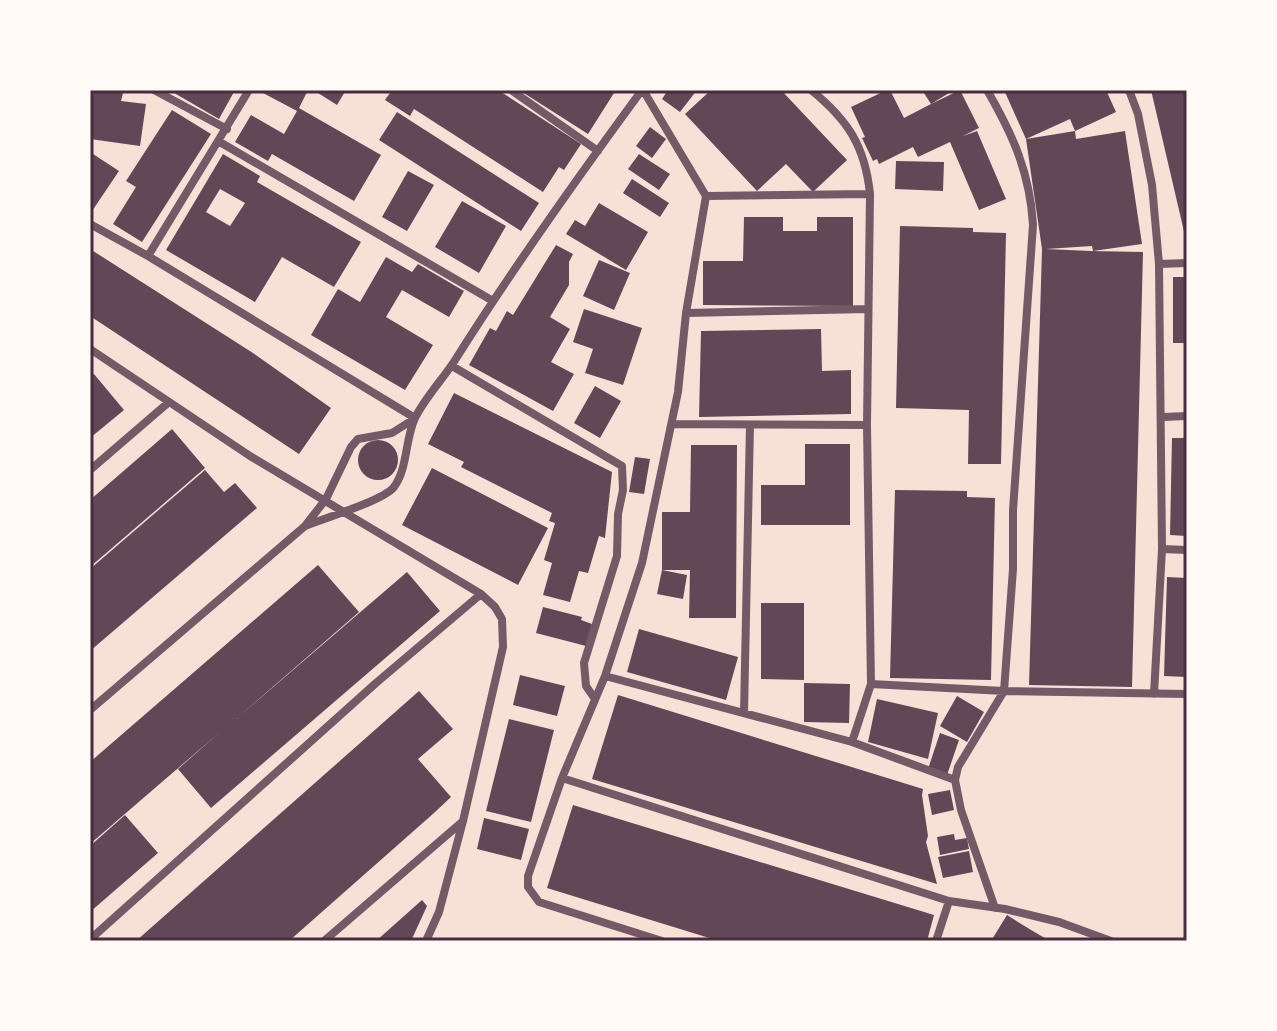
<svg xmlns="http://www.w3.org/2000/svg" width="1277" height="1031" viewBox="0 0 1277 1031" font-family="Figtree,sans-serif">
  <rect width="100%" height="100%" fill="#f7e1d7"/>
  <!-- building -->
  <path fill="#644757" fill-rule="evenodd" d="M90,90L123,93L121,101L146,104L140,146L90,139Z
    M169,90H235L219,119Z
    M265,90H308L299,108L381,155L354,201L272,154L268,161L235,142L251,115L284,134L297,111L263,93Z
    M320,90H346L337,105L318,93Z
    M392,90H498L581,144L564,170L559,167L543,192L414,109L410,116L385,100Z
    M519,90H610L614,93L588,134Z
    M668,90H697L680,112L662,99Z
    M711,90H781L847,160L813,192L786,164L757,191L685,114Z
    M887,90H890L904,118L931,104L922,90H954L931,104L960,90L979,128L963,136L977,131L1006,199L979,210L950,142L918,157L913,147L879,164L877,159L873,161L862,138L865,137L851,107Z
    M1004,90H1106L1116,112L1075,131L1076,139L1125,131L1142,244L1093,251L1092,246L1046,249L1091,251L1143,252L1132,687L1029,685L1042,249L1026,139L1075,131L1070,119L1026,139Z
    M1151,90H1187V240H1186Z
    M172,110L211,134L142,242L113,224L136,187L126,181Z
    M397,112L539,203L521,231L379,140Z
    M650,127L666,139L652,158L636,146Z
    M90,152L119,171L90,214Z
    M223,154L260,176L257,182L361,242L334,287L282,257L255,302L166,250ZM220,189L245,203L230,226L206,212Z
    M639,154L670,174L659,190L628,169Z
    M896,161L944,162L943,191L895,189Z
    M408,171L434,185L407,231L382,217Z
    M632,179L669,203L660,217L623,193Z
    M462,201L506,226L479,273L435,247Z
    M599,203L648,232L626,270L566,234L575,220L585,226Z
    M744,217H783V231H817V217H853V306L703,305V261H743Z
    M900,226L973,228V232L1006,233L1001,464H968L969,410L896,408Z
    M556,245L573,254L569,262V285L550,317L570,329L551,362L574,374L553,411L469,365L490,328L496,331L507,311L513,315Z
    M90,249L253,353L331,408L299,454L90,316Z
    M386,257L412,272L418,264L464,291L449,317L402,290L386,317L433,345L405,390L311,335L338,289L360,302Z
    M599,260L630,273L614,310L583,296Z
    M1173,277H1187V394H1184V343H1173Z
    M584,309L642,328L623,385L585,373L593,349L573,342Z
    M821,329L822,371L851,370V414L699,417L701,331Z
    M94,374L124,410L90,438V377Z
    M595,386L621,401L600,438L574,423Z
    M454,393L612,472L605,538L599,536L588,573L579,571L570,602L543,595L552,563L544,560L555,523L549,521L552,513L461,467L464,462L428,444Z
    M172,429L205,468L90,567V500Z
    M1172,438H1187V536L1170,535Z
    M358 460a20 20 0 1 1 40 0a20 20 0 1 1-40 0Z
    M805,444H850V525H761V485H805Z
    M691,445H737L736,618H689L690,570H662L687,575L683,599L657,594L662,570V512H690Z
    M635,457L650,459L644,494L629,492Z
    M432,468L548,528L518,585L402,525Z
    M205,470L224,492L235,483L257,508L90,651V569Z
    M895,490L967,491V497L995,498L991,680L890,678Z
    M318,565L359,612L236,719L407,572L440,611L211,808L178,769L220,732L90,844V762Z
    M1167,577L1187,578V677L1164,676Z
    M761,603H804V680L761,679Z
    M543,607L582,617L581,620L592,624L586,646L536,633Z
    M639,629L738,657L726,700L627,672Z
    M520,675L565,686L557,716L513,705Z
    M804,683L850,684L849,723L804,722Z
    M419,691L453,729L418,759L451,797L434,813L289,941H136Z
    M618,695L923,789L922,795L928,836L926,842L937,884L592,779Z
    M957,696L984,712L967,742L940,726Z
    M877,699L938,713L928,759L868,742Z
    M509,719L554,730L531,822L486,811Z
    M940,733L959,740L947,775L928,769Z
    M950,790L954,810L932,815L928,794Z
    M573,805L934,915L927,941H719L547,888Z
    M125,815L158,853L90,912V846Z
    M484,818L529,829L521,860L477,849Z
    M954,834L955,840L967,838L969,849L940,855L937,837Z
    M969,851L973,872L943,878L938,857Z
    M422,900L427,906L411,941H376Z
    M1007,915L1031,930L1050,941H991Z"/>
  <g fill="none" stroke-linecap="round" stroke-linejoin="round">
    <!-- minor -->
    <path stroke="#755966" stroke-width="8" d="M154,90L227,129
      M511,90L598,151
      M643,90L706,196L870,194
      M811,90C848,120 865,146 870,194L867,425L871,684L852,742
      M987,90C1013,135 1030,173 1033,225L1013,510V569L1004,691L958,767L955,780L961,810L995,908
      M1129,90L1138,114L1152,185L1159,264L1162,549L1154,694
      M218,141L493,301
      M90,224L148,256L415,418
      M148,256L249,90
      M1159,264L1187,263
      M686,313L868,309
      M90,349L250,456L481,594L495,607L502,619L503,647L463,821L439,912L426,941
      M452,366L622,466L623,490L618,514L617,556L584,663L586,686L595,699
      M1163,417L1187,416
      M673,424L867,425
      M90,470L169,402
      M305,526C324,518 383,501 394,487C408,468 405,439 415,418C426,396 445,377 457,357C515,265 578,177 642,90
      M1162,549L1187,550
      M605,676L852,742L955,780
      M871,684L1004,691L1187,694
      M90,710L305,526L326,499L351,447L358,439L392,433L414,419
      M744,713L750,425
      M562,778L949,901L1005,909L1059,922L1111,941
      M95,935L376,683L481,594
      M324,941L462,822
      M662,941L539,902L528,887V876L562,778L605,676L642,563L678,392L686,313L706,196
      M936,941L949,901"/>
  </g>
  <!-- border -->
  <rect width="1277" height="1031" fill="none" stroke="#fffaf5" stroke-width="184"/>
  <rect x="92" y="92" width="1093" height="847" fill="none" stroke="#4a2c40" stroke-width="3"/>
</svg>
